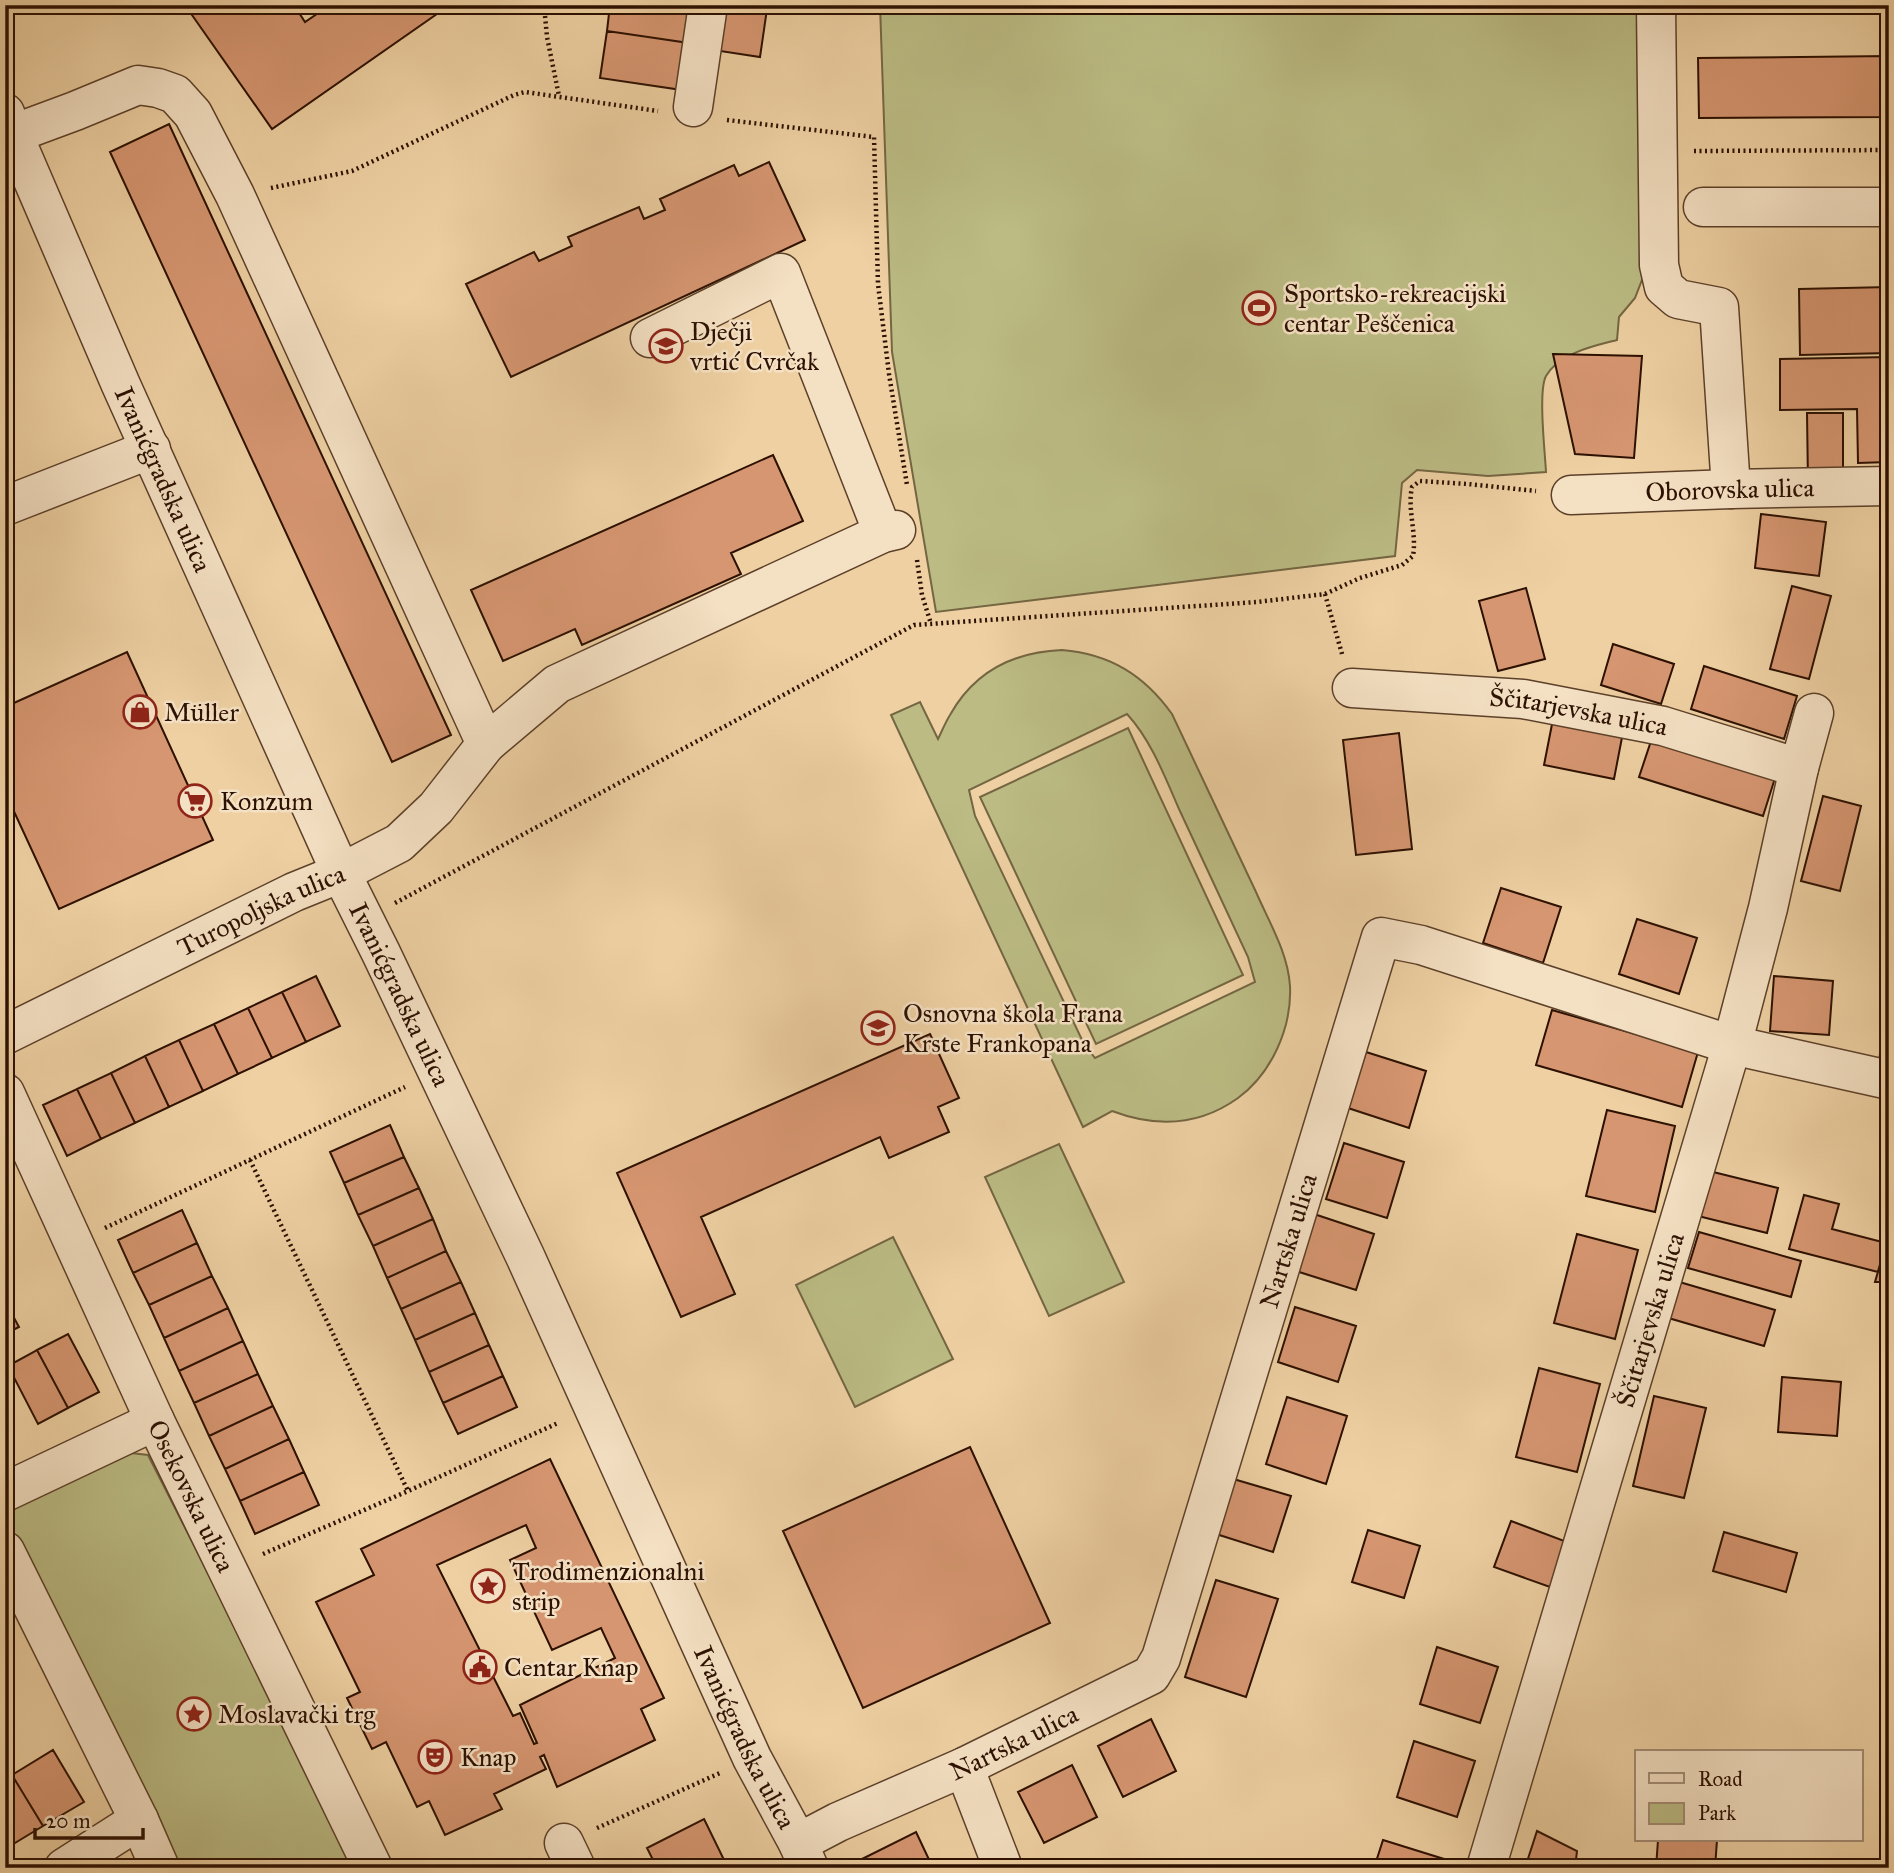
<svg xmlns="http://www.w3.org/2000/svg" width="1894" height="1873" viewBox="0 0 1894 1873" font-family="'IM FELL Great Primer',serif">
  <rect width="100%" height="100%" fill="#eed0a2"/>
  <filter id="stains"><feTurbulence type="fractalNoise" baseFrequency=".00286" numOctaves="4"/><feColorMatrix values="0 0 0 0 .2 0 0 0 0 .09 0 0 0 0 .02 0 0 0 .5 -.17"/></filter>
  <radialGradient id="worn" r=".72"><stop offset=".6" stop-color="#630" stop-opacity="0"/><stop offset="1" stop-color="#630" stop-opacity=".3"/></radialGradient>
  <!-- green -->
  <path fill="#bbbb83" stroke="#746642" stroke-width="2" fill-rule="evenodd" d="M880,5H1641L1645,272L1635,298L1619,317L1617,340C1594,346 1559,353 1546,376C1538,391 1545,452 1546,472L1488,476L1417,470L1402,483L1395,556L936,612L892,352Z
    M1062,650C1110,654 1144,675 1172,714C1200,773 1228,833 1256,892C1269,922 1288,953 1290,986C1292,1027 1272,1073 1238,1098C1199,1126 1157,1128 1112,1111L1083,1127L891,715L920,702L938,739C942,731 945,723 950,715C974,672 1014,652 1062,650ZM1127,714C1151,740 1165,777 1179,809C1202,858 1225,908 1248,957L1255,982L1095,1058L1084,1044L975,816L969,790Z
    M1128,728L1243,975L1096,1044L980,797Z
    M1059,1144L1124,1282L1049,1316L985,1177Z
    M893,1237L953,1359L855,1407L796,1285Z
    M131,1453L148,1455L358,1868H169L11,1529L12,1511L21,1503Z"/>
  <!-- building -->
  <path fill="#d69671" stroke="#2c1001" stroke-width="2" fill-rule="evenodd" d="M185,5H294L305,22L330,5H441L444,9L272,129Z
    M610,5H695L689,43L607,31Z
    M727,5H742L767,9L760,57L720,51Z
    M607,31L689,43L682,90L600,78Z
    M1889,56V117L1699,118L1698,58Z
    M169,124L451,735L392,762L110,152Z
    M769,162L805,240L511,377L466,284L534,252L539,261L572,246L568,237L639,207L644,219L665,210L660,199L734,165L739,176Z
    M1889,287V353L1800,355L1799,289Z
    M1553,354L1642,356L1634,458L1575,454Z
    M1889,357V462L1858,463L1857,409L1780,410V359Z
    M1807,413H1843V483H1808Z
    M773,455L803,521L731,553L741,574L582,645L575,629L503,661L471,590Z
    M1761,514L1826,522L1819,576L1755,568Z
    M1792,586L1831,596L1809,679L1770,669Z
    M1526,588L1545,659L1498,671L1479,601Z
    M1613,644L1674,664L1661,704L1601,685Z
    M127,652L213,840L59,909L5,792V707Z
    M1704,666L1797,696L1784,739L1691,709Z
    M1885,674H1889V717L1882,716Z
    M1554,714L1624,727L1614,779L1544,765Z
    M1399,733L1412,849L1356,855L1343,740Z
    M1653,735L1776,775L1763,816L1639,777Z
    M1823,796L1861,806L1840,891L1801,881Z
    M1501,888L1561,907L1543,963L1483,943Z
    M1637,919L1697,938L1679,994L1619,974Z
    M316,976L340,1026L306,1042L282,992Z
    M1774,976L1833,981L1829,1035L1770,1031Z
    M282,992L306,1042L272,1058L248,1008Z
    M248,1008L272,1058L238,1074L214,1024Z
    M1552,1010L1698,1052L1682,1107L1536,1065Z
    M1883,1013L1889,1014V1068L1879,1067Z
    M214,1024L238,1074L203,1091L179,1040Z
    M930,1034L959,1098L938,1107L949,1132L889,1158L880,1137L701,1217L735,1294L681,1317L617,1173Z
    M179,1040L203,1091L169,1107L145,1056Z
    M1366,1052L1426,1071L1409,1128L1348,1108Z
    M145,1056L169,1107L135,1123L111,1073Z
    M111,1073L135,1123L101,1139L77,1089Z
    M77,1089L101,1139L67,1156L43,1105Z
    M1607,1110L1675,1126L1655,1212L1586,1196Z
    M390,1125L404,1157L344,1183L330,1152Z
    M1344,1143L1404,1162L1387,1218L1326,1199Z
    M404,1157L419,1188L358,1215L344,1183Z
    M1709,1171L1778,1188L1767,1233L1698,1216Z
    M419,1188L433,1219L373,1246L358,1215Z
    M1804,1195L1839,1204L1832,1229L1886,1243L1878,1272L1789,1249Z
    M182,1210L197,1243L133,1273L118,1240Z
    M1314,1214L1374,1234L1356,1290L1296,1271Z
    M433,1219L446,1251L387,1278L373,1246Z
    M1699,1232L1801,1261L1791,1297L1688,1268Z
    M1577,1234L1638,1250L1615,1339L1554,1323Z
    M197,1243L212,1276L149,1305L133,1273Z
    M446,1251L461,1282L401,1309L387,1278Z
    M1883,1254H1889V1282H1875Z
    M212,1276L228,1308L164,1338L149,1305Z
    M1676,1281L1775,1310L1764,1346L1665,1317Z
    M461,1282L475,1313L415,1340L401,1309Z
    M5,1301L19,1327L5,1334Z
    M1295,1307L1356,1326L1338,1382L1278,1362Z
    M228,1308L243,1341L179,1371L164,1338Z
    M475,1313L489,1345L429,1372L415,1340Z
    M68,1334L99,1392L68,1408L37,1350Z
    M243,1341L258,1374L194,1403L179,1371Z
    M489,1345L503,1376L443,1403L429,1372Z
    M37,1350L68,1408L38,1424L8,1366Z
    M1539,1368L1600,1384L1577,1472L1516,1457Z
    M258,1374L273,1406L209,1436L194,1403Z
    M503,1376L517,1407L458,1434L443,1403Z
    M1782,1377L1841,1382L1837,1436L1778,1432Z
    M1654,1396L1706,1408L1684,1498L1633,1486Z
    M1287,1397L1347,1416L1326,1484L1266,1464Z
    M273,1406L289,1439L225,1469L209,1436Z
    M289,1439L304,1472L240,1501L225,1469Z
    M970,1447L1050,1623L863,1708L783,1531Z
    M550,1459L664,1698L641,1709L655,1740L557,1787L544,1755L540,1757L546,1769L494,1794L502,1809L445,1835L429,1801L417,1807L386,1742L372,1749L347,1698L360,1692L316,1602L374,1575L361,1549ZM526,1525L536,1548L510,1560L552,1650L601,1628L615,1658L520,1705L537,1743L534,1744L520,1713L513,1716L437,1565Z
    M304,1472L319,1505L255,1534L240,1501Z
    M1230,1478L1291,1496L1273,1552L1213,1533Z
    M1511,1521L1567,1542L1550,1587L1494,1567Z
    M1368,1530L1420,1546L1404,1598L1352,1582Z
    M1724,1532L1797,1553L1786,1592L1713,1571Z
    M1216,1580L1278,1599L1246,1697L1185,1677Z
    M1437,1647L1498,1667L1480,1723L1420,1704Z
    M1887,1647H1889V1703L1883,1702Z
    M1151,1719L1176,1771L1123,1797L1098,1746Z
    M1414,1741L1475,1761L1457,1817L1397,1797Z
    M53,1750L84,1802L43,1826L12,1775Z
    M1072,1765L1097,1817L1044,1843L1018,1792Z
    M12,1775L43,1826L5,1849V1779Z
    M704,1819L728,1868H657L647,1848Z
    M1537,1831L1577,1851L1575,1868H1525Z
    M916,1832L933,1868H867L862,1859Z
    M1383,1840L1444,1859L1441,1868H1374Z
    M1658,1840H1717L1715,1868H1656Z"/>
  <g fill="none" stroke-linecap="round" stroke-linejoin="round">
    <defs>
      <g id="minor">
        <path d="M1656,5L1659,265L1664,287L1678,299L1719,307L1731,489"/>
        <path d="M693,107L708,5"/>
        <path id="s1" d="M5,113L13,134L121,385L341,873L381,953L525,1256L752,1758L798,1843L809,1868"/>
        <path d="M13,134L75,111L138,85L158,88L175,94L193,114L235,195L486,744"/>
        <path d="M1703,207H1889"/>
        <path d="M650,338L781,273L883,533"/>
        <path id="s2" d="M1571,495L1731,489L1889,486"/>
        <path d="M5,506L151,449"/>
        <path id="s3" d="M1352,688L1523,699L1663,726L1799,768"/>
        <path id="s4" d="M5,1035L294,892L341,873L399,843L436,808L486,744L557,684L883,533L896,530"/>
        <path id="s5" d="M5,1093L155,1421L373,1868"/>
        <path d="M5,1492L155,1421"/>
        <path d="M5,1551L139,1820L160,1868"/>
        <path d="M964,1767L1003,1868"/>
        <path d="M564,1843L576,1868"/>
        <path id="s6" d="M798,1843L838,1822L964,1767L1151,1675L1161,1658L1381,937L1421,945L1732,1045L1889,1080"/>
        <path d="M64,1868L139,1820"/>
        <path id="s7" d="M1486,1868L1732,1045L1768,908L1799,768L1814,713"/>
      </g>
    </defs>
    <!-- minor casing -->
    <use href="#minor" stroke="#5c4029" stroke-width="41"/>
    <!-- path -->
    <path stroke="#2c1001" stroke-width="4.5" stroke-dasharray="2 3.5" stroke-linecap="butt" d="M544,5L547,37L559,96
      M727,120L874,137L878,284L889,374L907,485
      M1694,151L1889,150
      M271,188L352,171L514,95L525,92L658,111
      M917,560L922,595L931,624
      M1325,594L1342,654
      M395,903L914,625L1257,602L1325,594L1360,578L1402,565L1413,556C1417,533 1407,510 1412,487L1420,481L1468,484L1536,491
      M250,1160L408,1491
      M105,1228L405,1087
      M263,1554L408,1491L558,1423
      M597,1828L720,1773
      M514,1868L532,1859"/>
    <!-- minor -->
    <use href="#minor" stroke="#f4e0c3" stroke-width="38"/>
  </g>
  <!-- icons -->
  <defs>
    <symbol id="stadium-ring" viewBox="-11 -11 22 22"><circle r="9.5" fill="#f4e0c3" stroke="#8f2418" stroke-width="1.5"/><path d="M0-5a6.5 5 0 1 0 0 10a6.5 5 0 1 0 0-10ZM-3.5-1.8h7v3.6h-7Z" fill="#8f2418"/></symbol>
    <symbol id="school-ring" viewBox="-11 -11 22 22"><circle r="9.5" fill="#f4e0c3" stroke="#8f2418" stroke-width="1.5"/><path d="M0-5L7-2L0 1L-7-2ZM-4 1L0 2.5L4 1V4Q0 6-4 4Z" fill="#8f2418"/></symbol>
    <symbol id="shop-ring" viewBox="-11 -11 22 22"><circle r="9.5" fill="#f4e0c3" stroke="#8f2418" stroke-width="1.5"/><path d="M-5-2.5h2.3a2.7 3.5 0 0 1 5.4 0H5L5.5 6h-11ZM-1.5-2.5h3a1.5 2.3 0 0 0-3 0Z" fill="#8f2418"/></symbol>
    <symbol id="supermarket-ring" viewBox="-11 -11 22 22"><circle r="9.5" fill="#f4e0c3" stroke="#8f2418" stroke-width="1.5"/><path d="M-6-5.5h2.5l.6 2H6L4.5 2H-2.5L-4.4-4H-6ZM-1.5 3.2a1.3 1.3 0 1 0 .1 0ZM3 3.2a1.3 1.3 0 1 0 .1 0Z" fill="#8f2418"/></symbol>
    <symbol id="sight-ring" viewBox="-11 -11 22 22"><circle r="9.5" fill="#f4e0c3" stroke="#8f2418" stroke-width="1.5"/><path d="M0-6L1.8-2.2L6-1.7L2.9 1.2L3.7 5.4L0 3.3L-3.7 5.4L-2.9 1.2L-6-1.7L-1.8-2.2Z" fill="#8f2418"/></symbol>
    <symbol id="civic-ring" viewBox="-11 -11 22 22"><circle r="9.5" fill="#f4e0c3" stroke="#8f2418" stroke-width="1.5"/><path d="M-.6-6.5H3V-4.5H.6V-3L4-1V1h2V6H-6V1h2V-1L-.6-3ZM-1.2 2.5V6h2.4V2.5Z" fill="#8f2418"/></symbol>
    <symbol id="theatre-ring" viewBox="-11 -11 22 22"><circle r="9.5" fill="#f4e0c3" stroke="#8f2418" stroke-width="1.5"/><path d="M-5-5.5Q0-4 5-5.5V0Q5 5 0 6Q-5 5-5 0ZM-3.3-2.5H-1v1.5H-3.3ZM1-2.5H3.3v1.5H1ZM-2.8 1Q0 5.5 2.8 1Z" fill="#8f2418"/></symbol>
  </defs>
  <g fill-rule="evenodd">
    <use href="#stadium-ring" x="1240" y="289" width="38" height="38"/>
    <use href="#school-ring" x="647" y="327" width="38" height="38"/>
    <use href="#shop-ring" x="121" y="693" width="38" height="38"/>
    <use href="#supermarket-ring" x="176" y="782" width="38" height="38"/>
    <use href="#school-ring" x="859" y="1009" width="38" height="38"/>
    <use href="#sight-ring" x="469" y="1567" width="38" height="38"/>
    <use href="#civic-ring" x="461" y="1648" width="38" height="38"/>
    <use href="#sight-ring" x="175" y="1695" width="38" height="38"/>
    <use href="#theatre-ring" x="416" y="1738" width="38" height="38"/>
  </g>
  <g text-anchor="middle" stroke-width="5" stroke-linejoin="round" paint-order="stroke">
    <!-- poi labels -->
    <g font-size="26" fill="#2c1001" stroke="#f4e0c3" text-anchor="start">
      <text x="1284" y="302">Sportsko-rekreacijski<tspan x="1284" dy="30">centar Peščenica</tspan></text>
      <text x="690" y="340">Dječji<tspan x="690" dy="30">vrtić Cvrčak</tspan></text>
      <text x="164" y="721">Müller</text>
      <text x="220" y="810">Konzum</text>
      <text x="903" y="1022">Osnovna škola Frana<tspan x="903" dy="30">Krste Frankopana</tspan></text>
      <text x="512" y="1580">Trodimenzionalni<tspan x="512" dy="30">strip</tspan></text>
      <text x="504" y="1676">Centar Knap</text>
      <text x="218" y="1723">Moslavački trg</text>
      <text x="460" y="1766">Knap</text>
    </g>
    <!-- street labels -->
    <g font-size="26" fill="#2c1001" stroke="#f4e0c3">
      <text dy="9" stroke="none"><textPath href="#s1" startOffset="399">Ivanićgradska ulica</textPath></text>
      <text dy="9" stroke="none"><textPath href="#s2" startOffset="159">Oborovska ulica</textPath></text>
      <text dy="9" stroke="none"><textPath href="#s3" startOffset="228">Ščitarjevska ulica</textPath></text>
      <text dy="9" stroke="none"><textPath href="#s4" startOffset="285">Turopoljska ulica</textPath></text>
      <text dy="9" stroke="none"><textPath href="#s1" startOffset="966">Ivanićgradska ulica</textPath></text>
      <text dy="9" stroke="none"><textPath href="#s6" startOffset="847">Nartska ulica</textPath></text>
      <text dy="9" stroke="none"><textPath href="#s7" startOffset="572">Ščitarjevska ulica</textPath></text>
      <text dy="9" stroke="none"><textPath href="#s5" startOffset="444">Osekovska ulica</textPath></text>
      <text dy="9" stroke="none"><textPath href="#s1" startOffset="1785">Ivanićgradska ulica</textPath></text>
      <text dy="9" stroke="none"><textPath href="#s6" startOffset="238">Nartska ulica</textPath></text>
    </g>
  </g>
  <!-- margin -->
  <rect width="1894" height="1873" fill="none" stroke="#eed0a2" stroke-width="28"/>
  <rect x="7" y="7" width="1880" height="1859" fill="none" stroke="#2c1001" stroke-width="3.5"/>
  <rect x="14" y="14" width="1866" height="1845" fill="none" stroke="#2c1001" stroke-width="2"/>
  <!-- legend -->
  <rect x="1635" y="1750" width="228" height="91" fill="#f4e0c3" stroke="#a48d75" stroke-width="2"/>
  <rect x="1649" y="1773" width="35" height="10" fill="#f4e0c3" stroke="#a48d75" stroke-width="2"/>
  <text x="1698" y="1786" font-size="21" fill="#2c1001">Road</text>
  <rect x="1649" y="1803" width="35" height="21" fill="#bbbb83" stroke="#a48d75" stroke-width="2"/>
  <text x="1698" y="1820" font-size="21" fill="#2c1001">Park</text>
  <!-- scale -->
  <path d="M35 1828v10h108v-10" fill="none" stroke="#2c1001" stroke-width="3.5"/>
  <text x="46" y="1828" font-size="21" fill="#2c1001" stroke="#f4e0c3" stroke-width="5" paint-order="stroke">20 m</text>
  <rect width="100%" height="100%" filter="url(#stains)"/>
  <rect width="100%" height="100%" fill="url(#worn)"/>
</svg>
